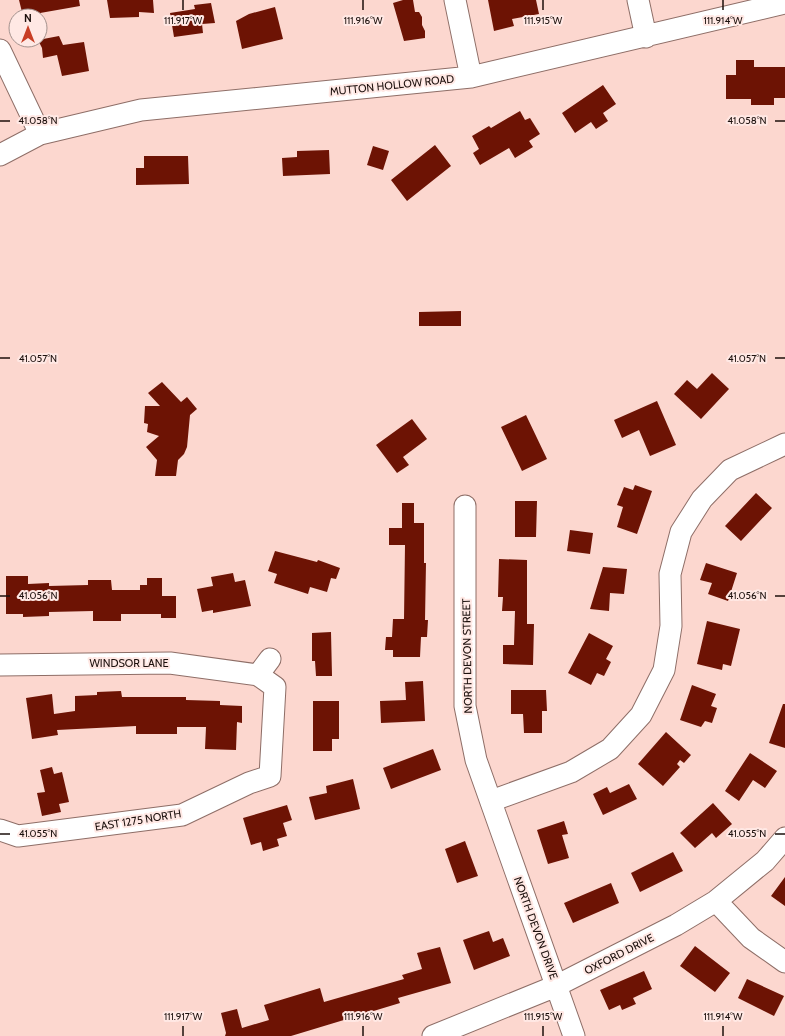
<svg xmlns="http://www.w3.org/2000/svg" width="785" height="1036" viewBox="0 0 785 1036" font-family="Cabin,sans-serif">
  <rect width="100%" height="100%" fill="#fcd7cf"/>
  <!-- building -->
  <path fill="#6d1304" d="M19,0H79L80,6L23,16Z
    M107,0H153L154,13L139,12V17L110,18Z
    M403,0H413L415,12H419L422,17V25L425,31V38L404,41L393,3Z
    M488,0H536L539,14L512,19L514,26L494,31Z
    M211,3L215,23L202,24L203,33L174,37L170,13L195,9L194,5Z
    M275,7L283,39L242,49L236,21L249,14Z
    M59,36L63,45L84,42L89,71L62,76L57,55L43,58L42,48L38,40Z
    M736,60H754V67H785V98H774V105H751V99H726V75H736Z
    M603,85L616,104L603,113L608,121L596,129L591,122L575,133L562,113Z
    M520,111L525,120L530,118L540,134L529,141L533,147L515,158L509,148L480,165L473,153L479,149L472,136L489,126L491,128Z
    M435,145L451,166L407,201L391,180Z
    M373,146L389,151L383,170L367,165Z
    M329,150L330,174L283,176L282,158L297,157V151Z
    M144,156H188L189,184L136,185V168H144Z
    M461,311V326H419V312Z
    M712,373L729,389L701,419L674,394L687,380L697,389Z
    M162,382L181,402L187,397L197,409L190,415L187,447L184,454L178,460L176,476H155L157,460L146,447L159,436L147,432L148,424L144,423L145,406H160L148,393Z
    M657,401L676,445L650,456L639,430L622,438L614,420Z
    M526,415L547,459L522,471L501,427Z
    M412,419L427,439L403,457L409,465L397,473L376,445Z
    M635,485L652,491L637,534L617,527L623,507L617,505L624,487L633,490Z
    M756,493L772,508L741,541L725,526Z
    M515,501H537L536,537H515Z
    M402,503H414V523H424V563H426L425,620H428L427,637H421L420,657H393V650H385L386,637H392L393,619H404L405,545H389V528H402Z
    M570,530L593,533L590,554L567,551Z
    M275,551L317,562L318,560L340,568L336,579L331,578L327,592L310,587L308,594L274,583L277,574L268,571Z
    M499,559L527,560V624H534L533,665L503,664V645H514L515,611H502L503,597H498Z
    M706,563L737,573L728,601L708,594L712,583L700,580Z
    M603,567L627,569L624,594L610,593L609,611L590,609Z
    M233,573L235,582L245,580L251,606L213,613V610L202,612L197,589L213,586L211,577Z
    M6,576H28V584L49,583V586L88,585V580H111L112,590H140V585H147V578H162V596H176V618H161V614H121V621H93V611L49,612V616L23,617V614H6Z
    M707,621L740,629L731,666L723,664L722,670L697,664Z
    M331,632L332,676H316L315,661H312V633Z
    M589,633L613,646L606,659L611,662L604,676L597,673L591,685L568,673Z
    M423,681L425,721L381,723L380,701L406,700L405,682Z
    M692,685L716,694L711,706L717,708L712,723L705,721L701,727L680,720Z
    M511,690H546L547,711H542V733H524L523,714H511Z
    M121,691L122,697H186V700L220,701V705L242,706V723L237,722L236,750L205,749L206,727H177V734H136V726L57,730L58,735L32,739L26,698L52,694L54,714L75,711V696L97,695V692Z
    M313,701H339V739H332V751H313Z
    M783,704H785V748L769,743Z
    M666,732L691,755L684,763L680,760L677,764L680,767L663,786L638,764Z
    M433,749L441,770L391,789L383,768Z
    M750,753L777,771L765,788L753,780L739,801L725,791Z
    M52,767L54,774L62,772L69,802L59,804L61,812L42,816L37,793L45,792L40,770Z
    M353,779L360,809L315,820L309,797L327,793L326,786Z
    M629,784L637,799L603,815L593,794L607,787L610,793Z
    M713,803L732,824L716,838L712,833L695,848L680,833Z
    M287,805L292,820L283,823L287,836L277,839L279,846L263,851L261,842L251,845L243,818Z
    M564,821L568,834L562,835L569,858L548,864L537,830Z
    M465,841L478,876L457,883L445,849Z
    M673,852L683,871L640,892L631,873Z
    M785,877V906L771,896Z
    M611,883L619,903L573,923L564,903Z
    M489,931L493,942L503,938L510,956L474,970L463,940Z
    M695,946L730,973L715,992L680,966Z
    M440,947L451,983L398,998L400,1003L291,1036H225L226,1033L221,1013L237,1009L242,1028L269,1020L264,1005L320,988L324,1002L404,979L402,975L422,969L417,953Z
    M644,971L652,989L633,998L636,1004L622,1010L620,1005L609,1010L600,990Z
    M747,979L784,996L774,1016L738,998Z"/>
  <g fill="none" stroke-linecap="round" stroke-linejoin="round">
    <defs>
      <path id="minor" d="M455,0L471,77
        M638,0L646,37
        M0,50L40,134
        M0,155L40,134L141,110L471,77L785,3
        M465,506V706L476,760L574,1036
        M0,665L170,663L258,675
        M491,801L571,772L610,749L641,715L664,670L671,626L670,574L681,532L702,499L730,470L785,444
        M0,830L18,836L182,815L249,783L270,776L275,687L258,675L270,659
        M716,901L751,938L785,962
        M433,1036L556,986L676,925L716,901L765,861L785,838"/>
    </defs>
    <!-- minor casing -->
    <use href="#minor" stroke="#8e6e67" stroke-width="23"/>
    <!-- minor -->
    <use href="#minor" stroke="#fff" stroke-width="21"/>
  </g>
  <!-- ticks -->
  <path fill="none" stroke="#1c100d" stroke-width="1.5" d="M183,0V10M363,0V10M543,0V10M723,0V10M0,121H10M775,121H785M0,358H10M775,358H785M0,596H10M775,596H785M0,834H10M775,834H785M183,1026V1036M363,1026V1036M543,1026V1036M723,1026V1036"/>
  <g text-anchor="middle" stroke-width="4" stroke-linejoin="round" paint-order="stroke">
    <!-- street labels -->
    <g font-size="11" fill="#1c100d" stroke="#ffe8e4">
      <text transform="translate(392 85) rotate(-6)" y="4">MUTTON HOLLOW ROAD</text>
      <text transform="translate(467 656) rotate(-91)" y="4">NORTH DEVON STREET</text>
      <text x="129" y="667">WINDSOR LANE</text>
      <text transform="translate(138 820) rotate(-9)" y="4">EAST 1275 NORTH</text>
      <text transform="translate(536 928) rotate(70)" y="4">NORTH DEVON DRIVE</text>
      <text transform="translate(619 954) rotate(-27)" y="4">OXFORD DRIVE</text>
    </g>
  </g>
  <g font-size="10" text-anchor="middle" fill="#1c100d" stroke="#ffe8e4" stroke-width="4" stroke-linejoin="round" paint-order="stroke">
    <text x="183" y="24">111.917°W</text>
    <text x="363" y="24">111.916°W</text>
    <text x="543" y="24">111.915°W</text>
    <text x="723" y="24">111.914°W</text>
    <text x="38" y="124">41.058°N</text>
    <text x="747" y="124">41.058°N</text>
    <text x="38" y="362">41.057°N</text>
    <text x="747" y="362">41.057°N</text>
    <text x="38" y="599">41.056°N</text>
    <text x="747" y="599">41.056°N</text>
    <text x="38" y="837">41.055°N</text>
    <text x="747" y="837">41.055°N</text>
    <text x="183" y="1020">111.917°W</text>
    <text x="363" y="1020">111.916°W</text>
    <text x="543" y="1020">111.915°W</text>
    <text x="723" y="1020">111.914°W</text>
  </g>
  <!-- north arrow -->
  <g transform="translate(28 28)"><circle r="19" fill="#ffe8e4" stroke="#a4928e"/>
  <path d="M0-3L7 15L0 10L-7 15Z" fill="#c83d24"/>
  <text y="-6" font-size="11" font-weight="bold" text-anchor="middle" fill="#1c100d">N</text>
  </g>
</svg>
